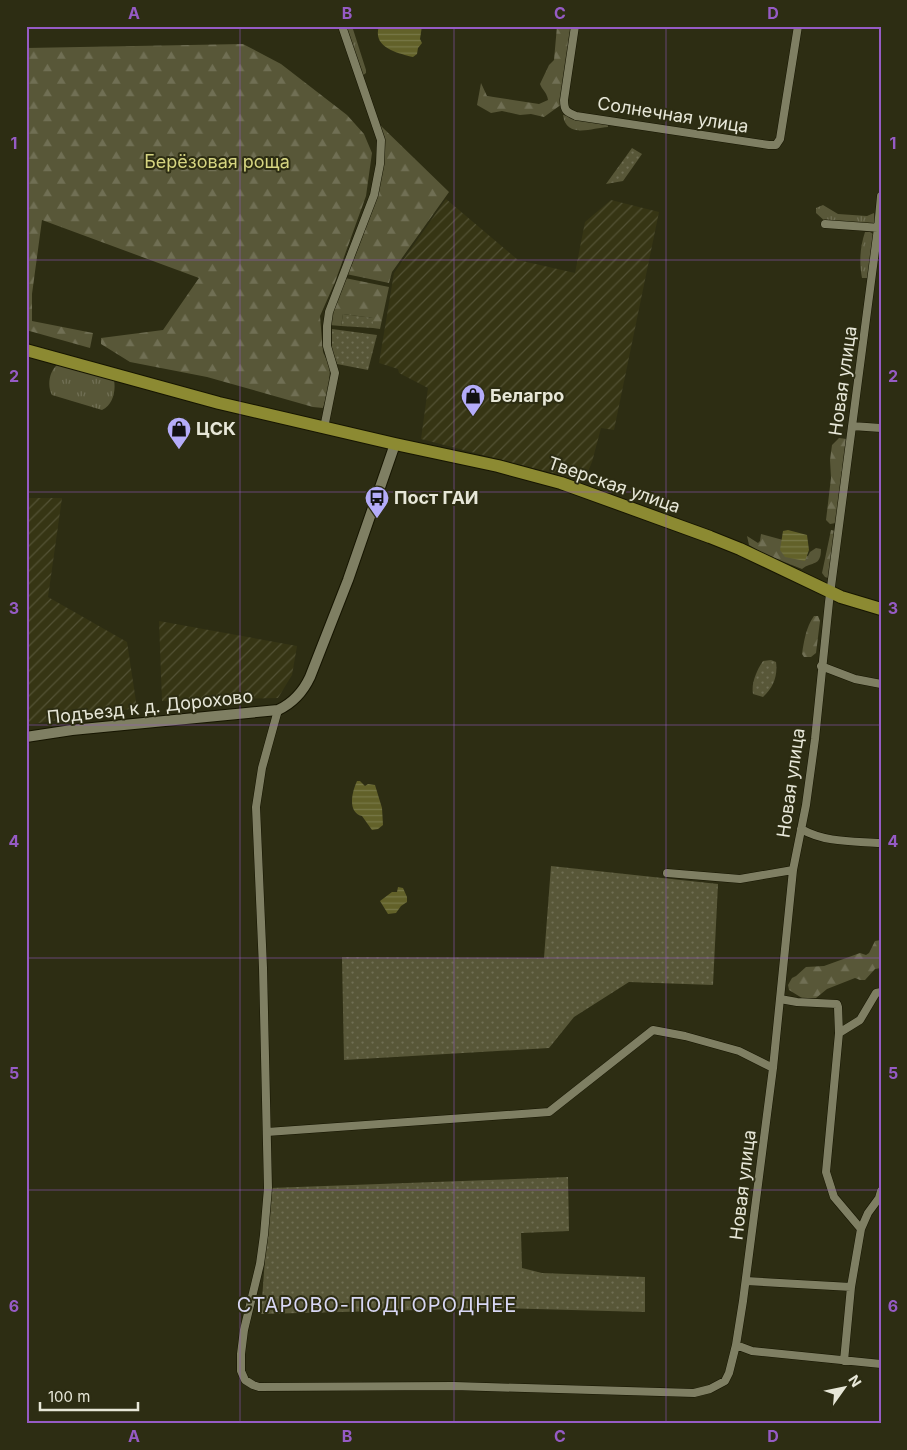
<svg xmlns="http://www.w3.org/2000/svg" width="907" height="1450" viewBox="0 0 907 1450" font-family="Inter,sans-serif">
  <defs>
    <pattern id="industrial-furrows" width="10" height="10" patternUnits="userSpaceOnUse" patternTransform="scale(1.25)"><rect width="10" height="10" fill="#363514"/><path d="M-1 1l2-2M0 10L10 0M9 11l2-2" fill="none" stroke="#535235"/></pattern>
    <pattern id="grass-tufts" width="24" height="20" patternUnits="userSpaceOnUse" patternTransform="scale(1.25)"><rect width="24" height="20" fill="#585738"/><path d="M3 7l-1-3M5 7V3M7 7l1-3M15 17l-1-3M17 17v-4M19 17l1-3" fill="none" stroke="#706f54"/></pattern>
    <pattern id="forest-firs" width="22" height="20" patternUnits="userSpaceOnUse" patternTransform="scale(1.25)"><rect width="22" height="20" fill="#585738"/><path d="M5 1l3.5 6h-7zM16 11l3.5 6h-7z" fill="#706f54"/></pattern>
    <pattern id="park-dots" width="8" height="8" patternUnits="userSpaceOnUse" patternTransform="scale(1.25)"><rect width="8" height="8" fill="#585738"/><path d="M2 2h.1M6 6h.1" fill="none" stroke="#706f54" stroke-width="1.8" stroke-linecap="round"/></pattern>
    <pattern id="water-rules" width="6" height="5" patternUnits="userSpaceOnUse" patternTransform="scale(1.25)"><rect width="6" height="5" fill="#626129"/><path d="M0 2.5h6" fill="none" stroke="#787847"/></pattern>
  </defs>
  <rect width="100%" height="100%" fill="#2d2d13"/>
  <!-- industrial -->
  <path fill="url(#industrial-furrows)" d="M446,199L518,260L575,273L585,222L611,200L659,212L614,430L601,428L592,462L584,481L421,439L428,388L399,373L398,369L379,363L394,273Z
    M26,498H62L48,597L127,642L137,708L26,725Z
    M159,621L297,646L292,675L278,698L162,701Z"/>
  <!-- grass -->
  <path fill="url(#grass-tufts)" d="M344,26H352L366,70V73L362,76Z
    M563,115L608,124V127C592,128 566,139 563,115Z
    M823,205L838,214L867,216L874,213L876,226L827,223L816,213V208Z
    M865,232H870L873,234L869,278H862C859,262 860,247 865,232Z
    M57,365L114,380C116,391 113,405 102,410L52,395C47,386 49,372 57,365Z"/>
  <!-- forest -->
  <path fill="url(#forest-firs)" d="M557,26H574L562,104L544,117L531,114L520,115L502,111L491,113L477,105L481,83L487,96L539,104L548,100C547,92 542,90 540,84L549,65L554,60Z
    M243,44L281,64L347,115L364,134L372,153L366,196L335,282L320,316L323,352L330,367L329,388L323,408L313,407L207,377L130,362L101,344V338L163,330L199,278L42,220L32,294V321L93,333L90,348L26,330V48Z
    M380,125L449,192L392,272L389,283L346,274L376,195L382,141Z
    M345,278L389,287L380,329L373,328V318L343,314L341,326L329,325L331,312Z
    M839,438L847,439L836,523L830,524L826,520L831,478L830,460L832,445Z
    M831,530L836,531L828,578L825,577L822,573Z
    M761,534L783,540L803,555L808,556L810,552L816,548L821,549C821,567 812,561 802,569L764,554L749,545L747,536L758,543L760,541Z
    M814,616H818L820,621L816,653L811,657H804L802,654C804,641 806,627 814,616Z
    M881,940V968L875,969L865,980H860L855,978L827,989L816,998H802L789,990L788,985L792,978L796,976L806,967L824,966L860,953L866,955L869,953L875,941Z"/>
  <!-- park -->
  <path fill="url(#park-dots)" d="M632,148L642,154L623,181L606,184Z
    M343,314L373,318V328L341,326Z
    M332,329L377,335L368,370L337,364L332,349Z
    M771,660L776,662C778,676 773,688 763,697L753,694C751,683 757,670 763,661Z
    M551,866L718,884L713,985L629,982L574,1017L549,1048L344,1060L342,957L544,958Z
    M568,1177L569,1231L521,1233L522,1268L542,1273L645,1277V1312L497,1308L261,1314L270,1188Z"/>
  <!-- water -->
  <path fill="url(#water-rules)" d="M379,26H422L420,39L422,43L418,48L417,54L413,57C398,53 372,48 379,26Z
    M788,530L807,535L809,550L805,561L785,557L780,550L783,531Z
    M357,781H360L365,786L368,784L375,785L382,808L383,825L378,829L372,830L362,816C347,812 352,792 357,781Z
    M398,887L403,888L407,897V902L401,906L396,913L388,914L380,901L392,892H397Z"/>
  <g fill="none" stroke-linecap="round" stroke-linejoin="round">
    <defs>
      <path id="minor" d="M575,26L564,100C564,111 567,112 576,116L769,145H776L780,139L798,26
        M825,224L881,228
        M852,426L881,428
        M324,428L335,373L327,346V326L329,312L374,195L380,164L381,140L342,26
        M821,666L855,679L881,684
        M278,710L262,768L256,807L263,968L268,1188L264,1235L260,1264L244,1330L241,1354V1371L245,1380L253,1385L259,1387L454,1386L694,1393L710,1389L725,1381L729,1373L736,1345L743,1301L773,1068L793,870L806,805L815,739L829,602L878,228L881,196
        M801,829C826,843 853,841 881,843
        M667,873L740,879L793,870
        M780,999L797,1002L837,1004L838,1007L839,1033
        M267,1132L549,1112L653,1030L685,1036L739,1051L773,1068
        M861,1229L834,1197L826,1172L839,1033L860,1020L876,993L881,992
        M746,1281L851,1287
        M736,1345L752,1351L881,1364
        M844,1361L851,1287L861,1229L868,1213L879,1198L881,1191"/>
      <path id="tertiary" d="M26,737L72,730L278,710C293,703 303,692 310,677L348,580L395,444"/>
      <path id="primary" d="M26,350L219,403L395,444L498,466L561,483L710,537L740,549L841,597L881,609"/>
    </defs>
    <!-- minor casing -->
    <use href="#minor" stroke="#161500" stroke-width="9"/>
    <!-- tertiary casing -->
    <use href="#tertiary" stroke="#161500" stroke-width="12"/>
    <!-- primary casing -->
    <use href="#primary" stroke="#161500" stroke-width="14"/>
    <!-- minor -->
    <use href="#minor" stroke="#7f7f63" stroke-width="8"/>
    <!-- tertiary -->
    <use href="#tertiary" stroke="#7f7f63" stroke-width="10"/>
    <!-- primary -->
    <use href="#primary" stroke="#8c8a32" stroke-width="12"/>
  </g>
  <!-- grid -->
  <path fill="none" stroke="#965bc5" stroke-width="1" stroke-opacity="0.55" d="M240,26V1424M454,26V1424M666,26V1424M26,260H881M26,492H881M26,725H881M26,958H881M26,1190H881"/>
  <!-- icons -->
  <defs>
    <symbol id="shop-pin" viewBox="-11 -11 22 30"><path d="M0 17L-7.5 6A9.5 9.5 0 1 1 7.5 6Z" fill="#b4acf9" stroke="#2d2d13"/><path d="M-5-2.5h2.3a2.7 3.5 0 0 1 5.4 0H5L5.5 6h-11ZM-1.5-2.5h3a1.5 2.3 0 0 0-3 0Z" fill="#111"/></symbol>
    <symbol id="bus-pin" viewBox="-11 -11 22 30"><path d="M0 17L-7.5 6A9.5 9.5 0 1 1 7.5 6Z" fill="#b4acf9" stroke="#2d2d13"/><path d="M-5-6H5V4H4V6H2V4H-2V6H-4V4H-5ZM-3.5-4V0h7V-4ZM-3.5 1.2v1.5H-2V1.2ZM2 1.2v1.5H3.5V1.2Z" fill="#111"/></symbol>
  </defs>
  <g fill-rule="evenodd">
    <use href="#shop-pin" x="459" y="382" width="28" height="38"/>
    <use href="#shop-pin" x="165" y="415" width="28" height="38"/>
    <use href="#bus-pin" x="363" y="484" width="28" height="38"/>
  </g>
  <g text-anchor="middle" stroke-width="4" stroke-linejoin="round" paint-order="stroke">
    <!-- street labels -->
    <g font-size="18" fill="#e7e7d8" stroke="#2d2d13">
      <text transform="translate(673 115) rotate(9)" y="6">Солнечная улица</text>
      <text transform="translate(843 381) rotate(-82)" y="6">Новая улица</text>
      <text transform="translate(614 485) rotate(19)" y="6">Тверская улица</text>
      <text transform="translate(150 707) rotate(-6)" y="6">Подъезд к д. Дорохово</text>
      <text transform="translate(791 783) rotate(-82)" y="6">Новая улица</text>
      <text transform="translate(743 1185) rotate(-83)" y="6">Новая улица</text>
    </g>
    <!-- park labels -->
    <g font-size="18" fill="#d6d581" stroke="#2d2d13">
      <text x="217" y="168">Берёзовая роща</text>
    </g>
    <!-- poi labels -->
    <g font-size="18" font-weight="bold" fill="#e7e7d8" stroke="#2d2d13" text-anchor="start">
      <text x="490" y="402">Белагро</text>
      <text x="196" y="435">ЦСК</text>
      <text x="394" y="504">Пост ГАИ</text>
    </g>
    <!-- quarter labels -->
    <g font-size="20" letter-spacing="1" fill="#d8d7f4" stroke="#2d2d13">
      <text x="377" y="1312">СТАРОВО-ПОДГОРОДНЕЕ</text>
    </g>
  </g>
  <!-- border -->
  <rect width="907" height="1450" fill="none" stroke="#2d2d13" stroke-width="55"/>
  <!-- north arrow -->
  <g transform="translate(844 1388) rotate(57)" stroke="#2d2d13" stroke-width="4" paint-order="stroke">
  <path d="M0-4L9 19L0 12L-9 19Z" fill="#e7e7d8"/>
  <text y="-8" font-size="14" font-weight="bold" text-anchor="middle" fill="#e7e7d8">N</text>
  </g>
  <!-- scale -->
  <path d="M40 1402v8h98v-8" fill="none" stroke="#e7e7d8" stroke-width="2.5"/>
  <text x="48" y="1402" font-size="15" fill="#e7e7d8" stroke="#2d2d13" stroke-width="4" paint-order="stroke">100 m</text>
  <rect x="28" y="28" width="852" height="1394" fill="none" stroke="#965bc5" stroke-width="2"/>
  <g font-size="16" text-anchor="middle" font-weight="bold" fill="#965bc5">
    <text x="134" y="19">A</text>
    <text x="347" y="19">B</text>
    <text x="560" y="19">C</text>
    <text x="773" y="19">D</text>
    <text x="14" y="149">1</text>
    <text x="893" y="149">1</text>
    <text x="14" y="382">2</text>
    <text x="893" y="382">2</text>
    <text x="14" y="614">3</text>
    <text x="893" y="614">3</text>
    <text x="14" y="847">4</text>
    <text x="893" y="847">4</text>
    <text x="14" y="1079">5</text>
    <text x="893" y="1079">5</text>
    <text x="14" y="1312">6</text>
    <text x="893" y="1312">6</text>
    <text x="134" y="1442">A</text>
    <text x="347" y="1442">B</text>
    <text x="560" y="1442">C</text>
    <text x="773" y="1442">D</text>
  </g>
</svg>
